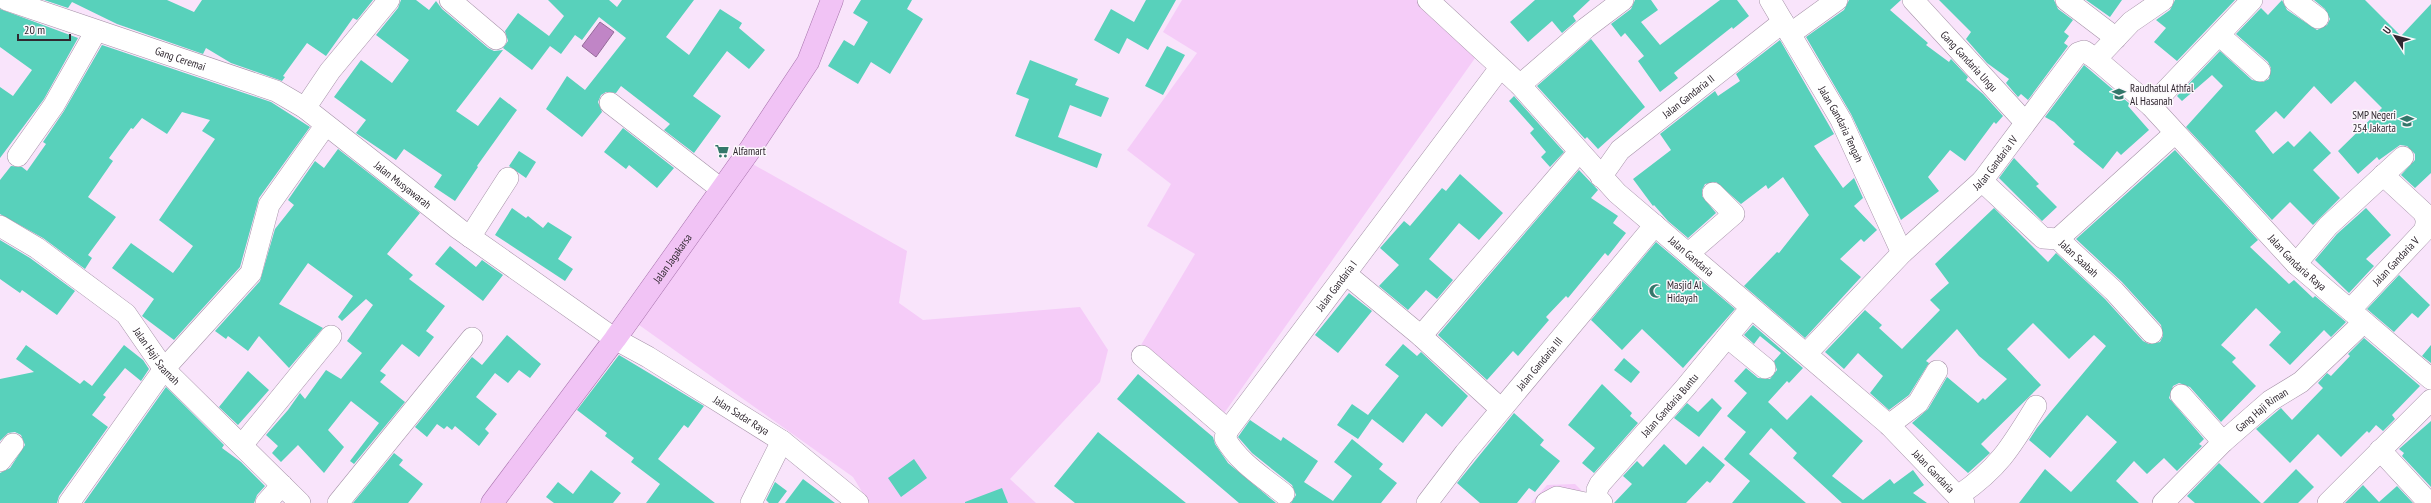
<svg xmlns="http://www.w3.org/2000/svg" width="2431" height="503" viewBox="0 0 2431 503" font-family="'PT Sans Narrow',sans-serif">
  <rect width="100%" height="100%" fill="#f9e4fb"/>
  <!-- green -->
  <path fill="#f5ccf8" d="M1182,0H1421L1480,51L1220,419L1141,345L1195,254L1147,226L1171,184L1127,150L1197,53L1163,32Z
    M733,153L907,251L899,303L923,320L1080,307L1108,350L1100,382L1010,479L1036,503H869L853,477L625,315Z
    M1575,484L1594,503H1531L1547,485Z"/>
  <!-- water -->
  <path fill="#c085c6" stroke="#956999" d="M600,22L614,32L596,57L582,46Z"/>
  <!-- building -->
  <path fill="#58d1bb" d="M44,0H167L194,12L202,0H373L357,20L353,18L326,56L307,43L283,76L285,77L282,81L231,63L206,48L203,54L117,24L72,2L68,8Z
    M401,0H416L429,10L436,1L442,9L488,48L494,51L503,50L456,111L478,126L500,97L517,110L477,166L478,167L455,201L434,187L442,175L420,160L404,149L396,160L356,133L366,120L334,97L361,60L392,83L409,60L376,35L398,8Z
    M548,0H609L617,7L622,0H694L666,37L689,55L720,9L742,23L739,28L765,50L749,69L727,51L693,96L721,116L694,153L664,130L670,124L621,86L616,93L606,92L601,95L598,102L602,112L582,137L546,109L567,76L585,90L626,38L599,17L582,40L575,35L561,54L550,46L532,70L503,48L508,41L505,31L518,13L549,36L564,16Z
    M861,0H912L907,9L923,19L890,74L871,62L858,84L828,66L844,40L854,46L868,22L853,13Z
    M1146,0H1176L1148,50L1127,38L1119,54L1094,40L1111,9L1134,22Z
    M1535,0H1590L1573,16L1576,21L1562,33L1552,21L1528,42L1510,22Z
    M1635,0H1651L1658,10L1641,22L1660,45L1720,0H1737L1749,16L1733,29L1732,27L1674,73L1678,78L1660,92L1638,61L1644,56L1625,33L1621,37L1611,24L1631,9Z
    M1849,0H1901L1890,10L1928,43L1926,45L1949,62L1951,59L1968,77L1966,80L1983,94L2003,116L1996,124L1994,122L1965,161L1950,150L1928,177L1939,191L1901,220L1851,114L1806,37L1844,10Z
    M1939,0H2054L2058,9L2073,20L2064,32L2069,36L2064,43L2068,46L2028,100L2021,94L2018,97L2006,83L2009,79L1987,63L1966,39L1971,32Z
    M2086,0H2122L2110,17Z
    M2175,0H2235L2177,61L2154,42L2166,28L2156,20L2170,10Z
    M2282,0L2287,10L2317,30L2327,25L2330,19L2325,9L2314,0H2365L2401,36L2431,4V173L2415,188L2401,175L2415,160V154L2407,146L2400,145L2379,160L2377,157L2358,174L2338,151L2382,108L2355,81L2331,104L2314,86L2284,119L2276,111L2255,131L2273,154L2288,141L2294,147L2310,131L2331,153L2313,170L2340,198L2313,225L2290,202L2272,220L2186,127L2223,86L2212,75L2182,101L2177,96L2220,51L2252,80L2263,82L2269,79L2271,68L2268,62L2236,34L2261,8L2268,15Z
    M0,9L78,38L44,99L0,158V87L13,96L32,70L0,47Z
    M1591,39L1645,107L1598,149L1587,137L1585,139L1537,86Z
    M1780,40L1834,134L1814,146L1843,188L1854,178L1863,198L1854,206L1877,230L1864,242L1861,239L1840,259L1861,277L1805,338L1744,286L1777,252L1779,253L1809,215L1783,177L1768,189L1766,185L1741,204L1716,182L1705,184L1702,190V196L1716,213L1688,238L1668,221L1654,205L1653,206L1633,179L1671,150L1660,134L1715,91L1718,96L1740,81L1736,74Z
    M102,45L271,102L310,127L259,198L240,267L174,340L142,316L154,299L112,268L131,243L173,273L193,246L159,220L215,139L202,131L210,120L182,112L167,134L142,118L133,129L131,128L109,158L113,161L88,197L116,217L88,255L92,258L85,269L43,238L0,214V180L11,166L22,167L27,171L46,144L43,142L64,111Z
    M1167,46L1185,55L1163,95L1145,86Z
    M1030,60L1078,79L1075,85L1109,98L1101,117L1070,105L1058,137L1102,154L1097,168L1015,136L1029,99L1016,94Z
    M2084,65L2130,104L2128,106L2149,130L2121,155L2117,151L2103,169L2073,144L2075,142L2054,122L2045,117Z
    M1514,96L1564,152L1550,167L1541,157L1546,152L1530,133L1534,129L1509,101Z
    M623,128L674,168L657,188L629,165L626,169L604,152Z
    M338,149L420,213L387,254L413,275L409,279L445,306L426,331L434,337L419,357L402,344L380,371L386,375L380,382L405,402L354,464L350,461L379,423L351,401L328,430L344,447L324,473L298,445L281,462L272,453L278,446L266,435L288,410L300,393L305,399L326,370L341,379L362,353L347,341L373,305L366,299L342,321L338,317L353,296L308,263L279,304L323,328L289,368L259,336L248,351L228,336L226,339L215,331L260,281L275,229L294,205L288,200L315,161L324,168Z
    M2175,150L2258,240L2250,247L2289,284L2294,280L2313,298L2315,296L2346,322L2331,337L2324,330L2290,365L2269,345L2281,332L2256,308L2221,345L2236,358L2232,362L2256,386L2221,422L2190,387L2179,383L2173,386L2169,398L2204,439L2199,444L2202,446L2177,471L2164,458L2147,474L2134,461L2116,481L2139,503H2019L2045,469L2071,492L2117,442L2087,415L2050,458L2029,440L2037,428L2106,346L2094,335L2069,359L2033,323L2007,349L2041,385L1981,444L1990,453L1968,473L1912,423L1928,409L1947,377L1978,403L1983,398L1985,400L2007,379L1979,356L1957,329L1926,361L1929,363L1909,395L1889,410L1870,393L1883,376L1858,353L1844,369L1825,352L1865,310L1882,325L1879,328L1902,349L1940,310L1930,300L1949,283L1935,264L1994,208L2048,262L2056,253L2105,299L2143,341L2149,344L2160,342L2163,336L2161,325L2122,282L2076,239Z
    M519,151L536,162L526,178L509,166Z
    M2014,158L2039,184L2036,186L2057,207L2042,221L1999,178Z
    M1579,170L1598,190L1591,198L1618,216L1613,223L1626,233L1608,256L1605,253L1568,298L1566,296L1546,317L1549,320L1518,356L1513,351L1487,380L1438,335Z
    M1460,174L1503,213L1479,240L1459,223L1429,259L1453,280L1437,299L1426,290L1408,310L1379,286L1399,265L1380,248L1404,221L1410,226L1442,188L1446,191Z
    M512,208L526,218L528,216L543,228L548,222L572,237L558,259L573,269L565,281L495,235Z
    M2366,208L2391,235L2366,259L2374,266L2349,293L2315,260L2337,234Z
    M0,240L30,258L75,291L57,315L22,290L20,293L0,279Z
    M1656,242L1735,309L1683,368L1642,329L1622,350L1591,320Z
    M450,246L476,267L482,260L503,275L483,301L435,264Z
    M2399,275L2430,305L2418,318L2412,313L2394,332L2367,309Z
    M1349,293L1372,311L1338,353L1315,335Z
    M1753,325L1803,368L1789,383L1787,381L1768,402L1787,420L1811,395L1863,441L1832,476L1863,500L1890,479L1894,484L1913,470L1924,485L1913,493L1927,503H1842L1793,458L1797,453L1771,428L1749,454L1806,503H1732L1750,481L1724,459L1746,432L1727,416L1747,393L1734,381L1746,368L1758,378L1770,379L1777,370L1774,361L1781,353L1760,336L1754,344L1744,335Z
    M507,335L541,364L530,378L519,370L508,383L495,373L476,397L497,414L485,429L489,433L479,446L455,426L452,430L447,426L444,429L437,424L427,437L415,427L472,357L482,365Z
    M2364,338L2420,386L2392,415L2395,419L2383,431L2376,425L2369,433L2367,431L2341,457L2318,434L2290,463L2256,429L2281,408L2292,420L2323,388L2318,383L2327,373L2331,376L2350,356L2348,354Z
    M1403,344L1417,356L1421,352L1468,396L1442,427L1426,413L1403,443L1372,419L1358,439L1337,425L1352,404L1368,415L1399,376L1385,365Z
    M26,345L80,384L84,380L92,386L124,345L143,360L149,369L141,381L125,368L103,395L106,397L92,415L108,427L59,496L57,503H0V473L10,468L25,445L21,435L15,432L8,433L0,441V379L34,372L16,359Z
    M2431,345V363L2422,356Z
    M619,355L704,406L688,428L684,425L658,459L715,503H646L660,484L631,462L634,458L605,436L607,433L577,410Z
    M1624,358L1640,372L1631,383L1614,370Z
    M248,371L269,390L238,425L219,407Z
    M1138,374L1213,437L1215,444L1228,463L1276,503H1239L1117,399Z
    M1602,384L1632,413L1630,416L1638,423L1594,473L1582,463L1595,448L1568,425Z
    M166,387L224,445L222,448L241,462L265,486L257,495L254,503H84Z
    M1712,398L1722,408L1699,437L1674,418L1687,403L1698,412Z
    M1514,413L1544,440L1540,445L1560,461L1535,492L1529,488L1517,503H1480L1457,483Z
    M1250,420L1281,441L1283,437L1318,461L1304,482L1333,501L1352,476L1334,462L1352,439L1383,464L1379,469L1397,483L1381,503H1291L1296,495L1292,485L1252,453L1238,437Z
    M2431,421V487L2402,456L2404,453L2399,449Z
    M1098,432L1186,503H1075L1054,486Z
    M1664,444L1686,465L1703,446L1725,465L1710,483L1707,481L1686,503H1614L1632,484L1623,476L1637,461L1643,467Z
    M394,453L403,460L399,465L423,484L408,503H353Z
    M914,459L927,478L901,497L888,478Z
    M2219,463L2261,503H2195L2187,496Z
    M2296,469L2314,487L2298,503H2263Z
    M591,470L621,493L613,503H554L546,497L558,482L573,494Z
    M803,479L835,503H785Z
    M775,482L787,491L778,503H769L766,500Z
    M2363,485L2379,502L2397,486L2413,503H2345Z
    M1002,488L1008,503H965V502Z"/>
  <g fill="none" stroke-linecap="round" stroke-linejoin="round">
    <defs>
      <g id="minor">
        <path id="s1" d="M7,0L276,91L305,108L459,229L615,339L648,357L782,441L858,503"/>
        <path d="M450,0L496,39"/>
        <path id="s2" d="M1428,0L1520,85L1617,193L1889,425L1964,503"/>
        <path id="s3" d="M1770,0L1841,120L1902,253"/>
        <path id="s4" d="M1913,0L2025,122"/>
        <path d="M2066,0L2116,38"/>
        <path d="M2294,0L2318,18"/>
        <path d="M1790,34L1837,0"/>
        <path d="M2219,35L2260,71"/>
        <path d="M2096,59L2131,22L2163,0"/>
        <path d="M1520,85L1586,28L1623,0"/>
        <path d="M610,103L721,189"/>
        <path d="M2151,106L2252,0"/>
        <path d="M305,108L330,71L389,0"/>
        <path d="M18,156L54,105L96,31"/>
        <path id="s5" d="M1601,177L1620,150L1783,22"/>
        <path id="s6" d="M1982,181L2043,238L2058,239L2114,291L2152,333"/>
        <path id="s7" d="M0,226L37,248L126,314L164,369L300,503"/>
        <path d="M470,237L508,178"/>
        <path d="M2058,239L2175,133"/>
        <path d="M1689,253L1734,214L1713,193"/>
        <path d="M2296,264L2328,226L2403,157"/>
        <path d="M1346,274L1421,336L1501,409"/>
        <path id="s8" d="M2350,310L2424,231C2427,223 2427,219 2423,212L2383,175"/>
        <path d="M1421,336L1579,152"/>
        <path d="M1727,337L1765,368"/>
        <path id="s9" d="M1807,353L1902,253L1982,181L2078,53L2084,51L2096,59L2151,106L2296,264L2431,379"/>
        <path d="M1142,356L1228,430"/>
        <path d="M2181,395L2223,442"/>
        <path d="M1889,425L1918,403L1937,371"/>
        <path d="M242,445L331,336"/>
        <path d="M2380,450L2429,503"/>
        <path d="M0,461L13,444"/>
        <path id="s10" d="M1284,494C1264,478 1238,462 1225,438L1228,430L1500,68"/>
        <path d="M1958,496C1999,468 2011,447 2036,406"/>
        <path d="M69,503L164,369L251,273L269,205L325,126"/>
        <path d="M266,503L282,485"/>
        <path d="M338,503L472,338"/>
        <path d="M751,503L782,441"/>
        <path id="s11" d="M1427,503L1465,453L1655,225"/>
        <path d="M1546,503L1557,497L1585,503"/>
        <path id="s12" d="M1602,503L1597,498V490L1600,484L1685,388L1751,308"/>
        <path id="s13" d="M2163,503L2223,442L2270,401L2301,382L2364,322"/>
        <path d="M2328,503L2431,400"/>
      </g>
      <g id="major">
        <path id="s14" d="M492,503L615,339L749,151L808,62L832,0"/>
      </g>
    </defs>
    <!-- minor casing -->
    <use href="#minor" stroke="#a693a8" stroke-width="22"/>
    <!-- major casing -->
    <use href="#major" stroke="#a773ac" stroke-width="23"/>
    <!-- minor -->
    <use href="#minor" stroke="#fff" stroke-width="21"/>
    <!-- major -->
    <use href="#major" stroke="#f1c3f5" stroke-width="22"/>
  </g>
  <!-- icons -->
  <defs>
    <symbol id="school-bare" viewBox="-9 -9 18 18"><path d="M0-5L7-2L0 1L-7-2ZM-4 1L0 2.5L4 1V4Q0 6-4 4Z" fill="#33776a" stroke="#fcf8fc" stroke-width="2.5" paint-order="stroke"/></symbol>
    <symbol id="supermarket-bare" viewBox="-9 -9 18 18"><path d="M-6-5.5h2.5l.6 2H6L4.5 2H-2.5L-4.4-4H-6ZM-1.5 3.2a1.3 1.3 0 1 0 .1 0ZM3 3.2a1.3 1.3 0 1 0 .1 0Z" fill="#33776a" stroke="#fcf8fc" stroke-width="2.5" paint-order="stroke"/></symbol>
    <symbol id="mosque-bare" viewBox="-9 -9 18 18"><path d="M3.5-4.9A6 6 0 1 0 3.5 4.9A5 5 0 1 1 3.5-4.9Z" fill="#33776a" stroke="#fcf8fc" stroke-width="2.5" paint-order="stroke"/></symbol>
  </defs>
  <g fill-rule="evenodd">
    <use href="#school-bare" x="2109" y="84" width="20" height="20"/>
    <use href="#school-bare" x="2397" y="111" width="20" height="20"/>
    <use href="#supermarket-bare" x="712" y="141" width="20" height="20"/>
    <use href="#mosque-bare" x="1646" y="281" width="20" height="20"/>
  </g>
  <g text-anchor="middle" stroke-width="3" stroke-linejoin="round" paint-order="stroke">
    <!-- street labels -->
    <g font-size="11" fill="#302830" stroke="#fcf8fc">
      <text dy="4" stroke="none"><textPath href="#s1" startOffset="183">Gang Ceremai</textPath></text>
      <text dy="4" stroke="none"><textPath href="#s4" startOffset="83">Gang Gandaria Ungu</textPath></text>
      <text dy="4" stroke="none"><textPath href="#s5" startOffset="120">Jalan Gandaria II</textPath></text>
      <text dy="4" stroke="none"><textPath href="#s3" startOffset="143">Jalan Gandaria Tengah</textPath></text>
      <text dy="4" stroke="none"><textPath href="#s9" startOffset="268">Jalan Gandaria IV</textPath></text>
      <text dy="4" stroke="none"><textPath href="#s1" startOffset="442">Jalan Musyawarah</textPath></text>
      <text dy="4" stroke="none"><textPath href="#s2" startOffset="368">Jalan Gandaria</textPath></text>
      <text dy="4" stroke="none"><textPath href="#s14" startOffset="304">Jalan Jagakarsa</textPath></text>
      <text dy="4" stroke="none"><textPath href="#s6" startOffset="127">Jalan Saabah</textPath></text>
      <text dy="4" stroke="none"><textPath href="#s8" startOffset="67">Jalan Gandaria V</textPath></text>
      <text dy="4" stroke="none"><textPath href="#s9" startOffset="713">Jalan Gandaria Raya</textPath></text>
      <text dy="4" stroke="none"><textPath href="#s10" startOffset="271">Jalan Gandaria I</textPath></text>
      <text dy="4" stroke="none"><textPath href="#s7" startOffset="206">Jalan Haji Saamah</textPath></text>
      <text dy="4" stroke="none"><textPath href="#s11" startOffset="179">Jalan Gandaria III</textPath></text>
      <text dy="4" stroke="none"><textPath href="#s12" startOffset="127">Jalan Gandaria Buntu</textPath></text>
      <text dy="4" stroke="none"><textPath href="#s13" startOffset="136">Gang Haji Riman</textPath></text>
      <text dy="4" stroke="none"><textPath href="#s1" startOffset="852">Jalan Sadar Raya</textPath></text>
      <text dy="4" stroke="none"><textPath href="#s2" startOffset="692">Jalan Gandaria</textPath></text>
    </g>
    <!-- poi labels -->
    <g font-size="11" fill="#302830" stroke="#fcf8fc" text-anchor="start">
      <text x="2130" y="92">Raudhatul Athfal<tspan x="2130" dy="13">Al Hasanah</tspan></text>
      <text x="2396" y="119" text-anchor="end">SMP Negeri<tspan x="2396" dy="13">254 Jakarta</tspan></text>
      <text x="733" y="155">Alfamart</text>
      <text x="1667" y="289">Masjid Al<tspan x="1667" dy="13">Hidayah</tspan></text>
    </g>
  </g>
  <!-- north arrow -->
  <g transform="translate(2395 36) rotate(306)" stroke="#fcf8fc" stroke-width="3" paint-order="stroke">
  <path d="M0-3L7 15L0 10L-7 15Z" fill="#302830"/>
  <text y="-6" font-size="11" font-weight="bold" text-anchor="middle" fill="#302830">U</text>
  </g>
  <!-- scale -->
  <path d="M18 34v6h52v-6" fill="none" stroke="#302830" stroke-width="2"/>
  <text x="24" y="34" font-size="12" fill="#302830" stroke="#fcf8fc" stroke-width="3" paint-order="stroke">20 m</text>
</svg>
